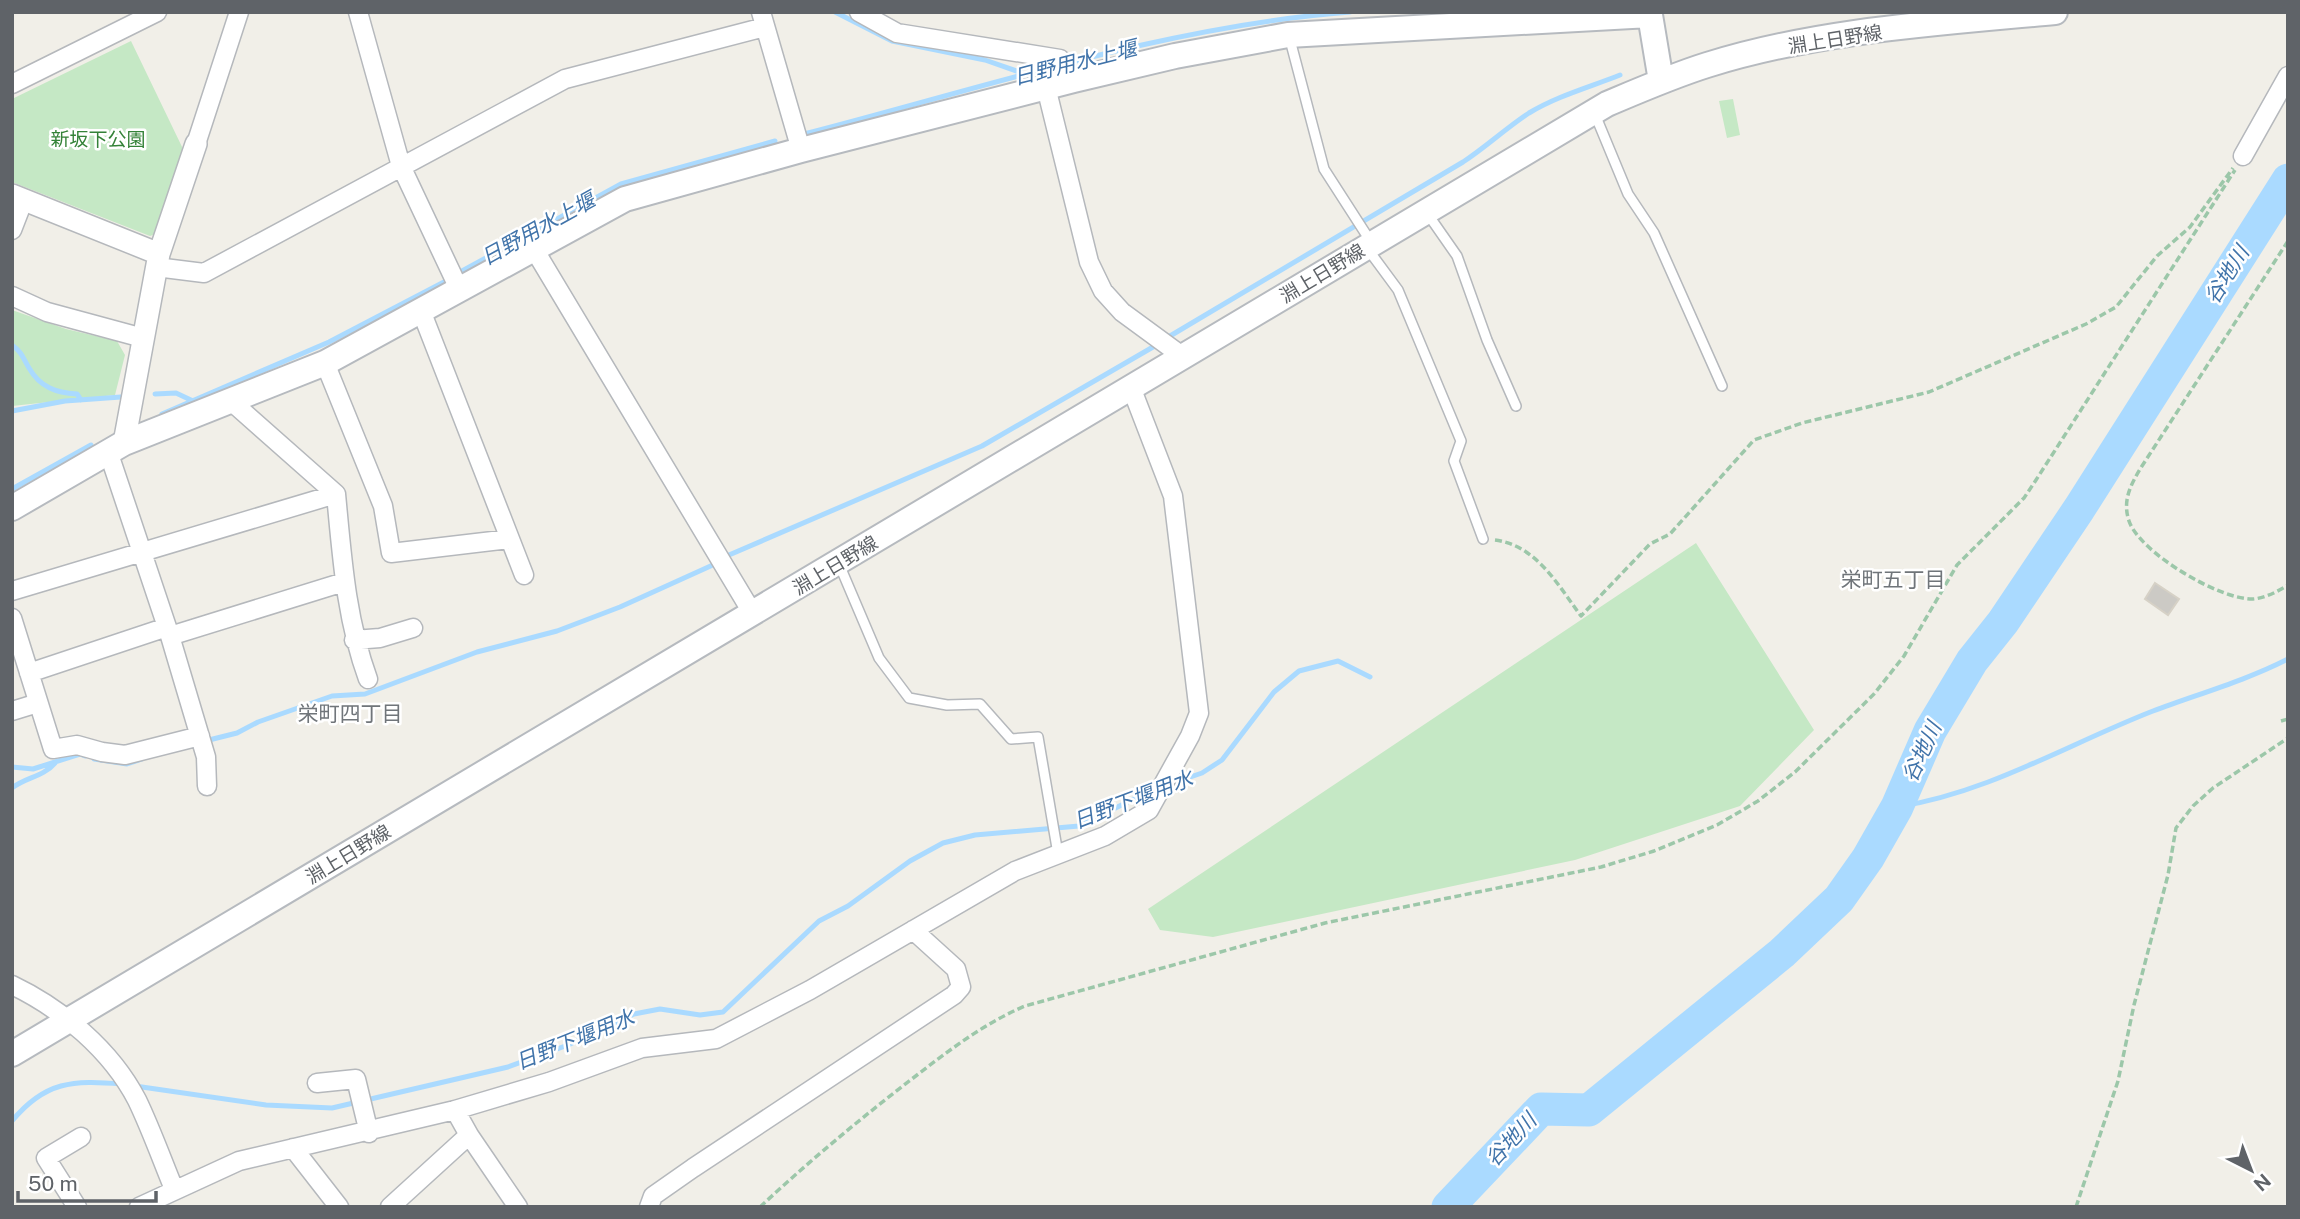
<svg xmlns="http://www.w3.org/2000/svg" width="2300" height="1219" viewBox="0 0 2300 1219" font-family="'Public Sans','Noto Sans JP',sans-serif">
  <rect width="100%" height="100%" fill="#f1efe8"/>
  <!-- green -->
  <path fill="#c5e8c5" d="M131,41L184,151L158,233L150,236L12,182V99Z
    M1733,99L1740,135L1727,138L1719,101Z
    M12,310L66,329L117,341L125,355L115,395L12,406Z
    M1696,543L1814,730L1740,806L1575,860L1213,937L1160,930L1148,909Z"/>
  <g fill="none" stroke-linecap="round" stroke-linejoin="round">
    <!-- stream -->
    <path stroke="#aadaff" stroke-width="5" d="M835,12L892,41L985,60L1028,75
      M804,134C983,88 1166,26 1350,12
      M462,271L621,184L775,141
      M1170,336L1463,162C1486,147 1506,128 1529,113C1557,96 1590,87 1620,75
      M12,345C22,352 23,358 29,368C40,387 56,393 77,394L81,400
      M155,394L176,393L193,401
      M12,411L65,401L121,397
      M162,414L329,342L444,282
      M12,489L91,445
      M729,555L982,446L1153,347
      M205,741L237,733L258,722L332,696L365,694L477,652L557,631L620,607L715,564
      M94,759L127,764L142,759
      M12,767L33,769L80,754L85,756
      M1170,784L1202,773L1222,760L1274,692L1299,671L1338,661L1370,677
      M12,788C26,777 43,777 55,763
      M1897,807C1988,793 2068,744 2153,711C2198,694 2245,681 2288,659
      M135,1086L266,1105L332,1108L508,1067L568,1045L634,1014L660,1009L700,1015L723,1012L819,921L848,906L910,861L943,843L975,835L1079,826L1154,789
      M12,1121C45,1081 73,1080 122,1084"/>
    <!-- river -->
    <path stroke="#aadaff" stroke-width="33" d="M1448,1207L1541,1109L1589,1110L1782,953L1839,899L1868,858L1897,807L1930,731L1972,661L2003,622L2079,509L2288,180"/>
  </g>
  <!-- building -->
  <path fill="#cccac5" stroke="#d6d1c6" stroke-width="2" d="M2155,583L2179,599L2168,615L2145,599Z"/>
  <g fill="none" stroke-linecap="round" stroke-linejoin="round">
    <defs>
      <path id="service" d="M1289,36L1324,169L1371,242
        M1594,112L1628,194L1654,233L1722,386
        M1427,213L1457,256L1487,340L1516,406
        M1367,248L1398,290L1461,441L1454,461L1483,539
        M839,564L879,658L909,698L947,705L980,704L1011,739L1038,737L1058,854"/>
      <path id="minor" d="M358,12L401,166L460,291
        M761,12L801,150
        M859,12L897,33L1060,59L1074,80
        M12,84L157,12
        M1046,87L1089,262L1103,291L1122,312L1182,356
        M196,144L239,12
        M2243,156L2288,76
        M12,230L24,199
        M534,249L753,614
        M156,267L204,273L565,79L765,27
        M12,296L47,312L143,338
        M422,313L524,575
        M325,363L383,506L391,553L510,539
        M232,402L336,494C342,557 346,619 368,679
        M108,451L170,636L206,757L207,786
        M12,591L336,494
        M12,618L53,749L77,745L102,752L125,755L200,736
        M170,636L344,582
        M354,640L380,638L413,628
        M29,673L167,627
        M12,711L38,703
        M12,985C62,1009 111,1050 137,1100C151,1129 162,1160 174,1189
        M317,1083L356,1079L369,1133
        M469,1135L518,1207
        M293,1148L339,1207
        M77,1207L46,1158L81,1137
        M139,1207L239,1161L455,1110
        M390,1207L469,1135L455,1110L549,1082L642,1048L716,1039L810,990L1015,871L1105,836L1149,810L1190,736L1199,713L1173,496L1131,387
        M649,1207L653,1196L693,1168L954,995L961,987L956,969L913,930"/>
      <path id="tertiary" d="M12,195L159,254
        M124,443L159,254L196,144"/>
      <path id="secondary" d="M12,508L124,443L325,363L625,199L801,150L1074,80L1175,56L1288,35L1650,15L1661,81
        M12,1054L1607,104C1640,90 1672,76 1707,65C1818,30 1940,23 2055,12"/>
    </defs>
    <!-- service casing -->
    <use href="#service" stroke="#b5b8bc" stroke-width="12"/>
    <!-- minor casing -->
    <use href="#minor" stroke="#b5b8bc" stroke-width="21"/>
    <!-- tertiary casing -->
    <use href="#tertiary" stroke="#b5b8bc" stroke-width="24"/>
    <!-- secondary casing -->
    <use href="#secondary" stroke="#b6babf" stroke-width="28"/>
    <!-- path -->
    <path stroke="#9cc7a9" stroke-width="3.5" stroke-dasharray="7 3.5" stroke-linecap="butt" d="M2288,241L2142,466C2131,484 2122,500 2129,521C2140,553 2220,600 2253,599C2265,598 2277,592 2288,585
      M1495,540C1536,545 1558,585 1581,616L1650,544L1670,534L1754,440L1802,423L1929,392L2086,324L2116,307L2157,256L2190,227L2233,168
      M2281,721L2288,719
      M760,1207C806,1164 854,1124 904,1085C942,1056 980,1025 1025,1006L1325,923L1601,867L1654,851L1717,825L1758,801L1795,772L1874,694L1904,656L1957,565L2024,498L2036,480L2235,170
      M2076,1207L2118,1081L2134,1005L2168,875L2176,828L2193,806L2213,788L2288,738"/>
    <!-- service -->
    <use href="#service" stroke="#fff" stroke-width="9"/>
    <!-- minor -->
    <use href="#minor" stroke="#fff" stroke-width="18"/>
    <!-- tertiary -->
    <use href="#tertiary" stroke="#fff" stroke-width="21"/>
    <!-- secondary -->
    <use href="#secondary" stroke="#fff" stroke-width="24"/>
  </g>
  <g text-anchor="middle" stroke-width="5" stroke-linejoin="round" paint-order="stroke">
    <!-- street labels -->
    <g font-size="19" fill="#5f6368" stroke="#fff">
      <text transform="translate(1835 39) rotate(-9)" y="7">淵上日野線</text>
      <text transform="translate(1322 273) rotate(-31)" y="7">淵上日野線</text>
      <text transform="translate(835 565) rotate(-31)" y="7">淵上日野線</text>
      <text transform="translate(348 854) rotate(-31)" y="7">淵上日野線</text>
    </g>
    <!-- park labels -->
    <g font-size="19" fill="#348238" stroke="#fff">
      <text x="98" y="146">新坂下公園</text>
    </g>
    <!-- water labels -->
    <g font-size="21" font-style="italic" fill="#4174aa" stroke="#fff">
      <text transform="translate(1075 63) rotate(-14)" y="7">日野用水上堰</text>
      <text transform="translate(538 229) rotate(-29)" y="7">日野用水上堰</text>
      <text transform="translate(2227 275) rotate(-58)" y="7">谷地川</text>
      <text transform="translate(1922 752) rotate(-65)" y="7">谷地川</text>
      <text transform="translate(1133 800) rotate(-21)" y="7">日野下堰用水</text>
      <text transform="translate(575 1040) rotate(-22)" y="7">日野下堰用水</text>
      <text transform="translate(1511 1140) rotate(-47)" y="7">谷地川</text>
    </g>
    <!-- neighbourhood labels -->
    <g font-size="21" fill="#70757a" stroke="#fff">
      <text x="1893" y="587">栄町五丁目</text>
      <text x="350" y="721">栄町四丁目</text>
    </g>
  </g>
  <!-- border -->
  <rect width="2300" height="1219" fill="none" stroke="#5f6368" stroke-width="28"/>
  <!-- north arrow -->
  <g transform="translate(2251 1170) rotate(138)" stroke="#ffffff" stroke-width="5" paint-order="stroke">
  <path d="M0-5L12 26L0 18L-12 26Z" fill="#5f6368"/>
  <text y="-10" font-size="19" font-weight="bold" text-anchor="middle" fill="#5f6368">N</text>
  </g>
  <!-- scale -->
  <path d="M18 1191v10h138v-10" fill="none" stroke="#5f6368" stroke-width="3.5"/>
  <text x="28" y="1191" font-size="21" fill="#5f6368" stroke="#ffffff" stroke-width="5" paint-order="stroke">50 m</text>
</svg>
